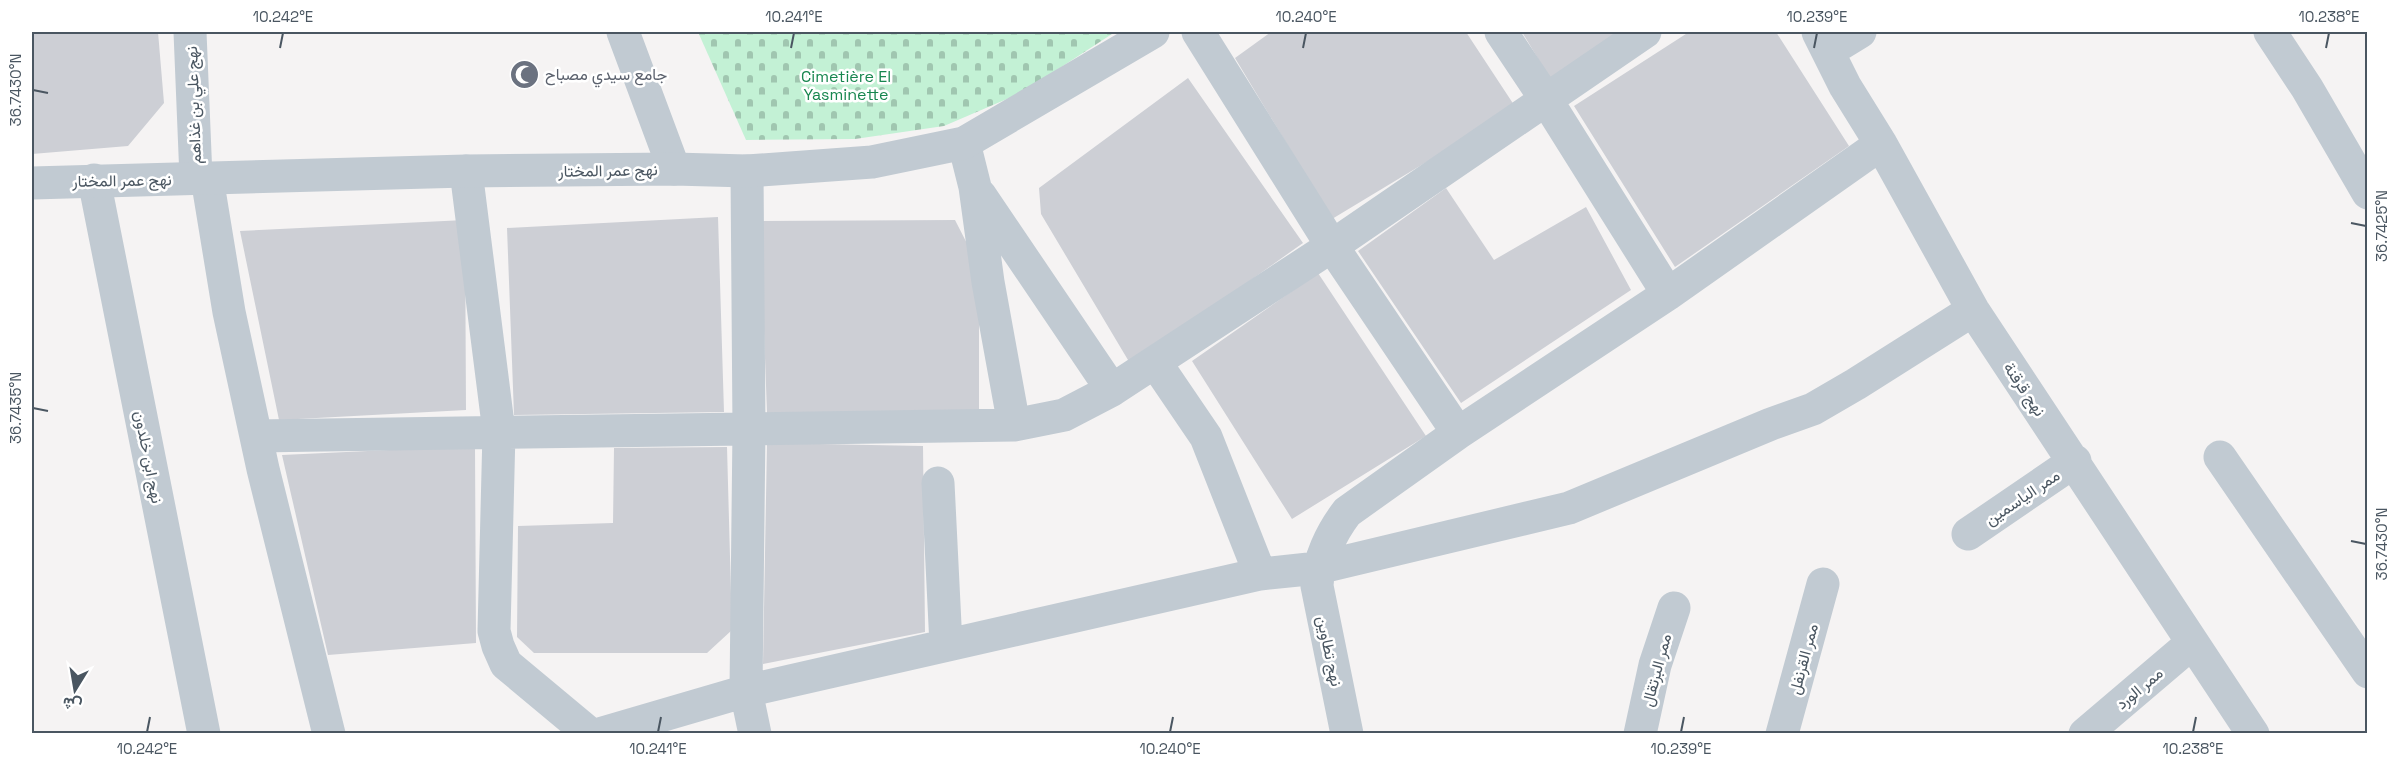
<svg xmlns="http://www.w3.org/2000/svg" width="2399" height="765" viewBox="0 0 2399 765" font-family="'Space Grotesk',Vazirmatn,sans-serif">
  <defs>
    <pattern id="cemetery-stones" width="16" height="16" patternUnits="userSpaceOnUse" patternTransform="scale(1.5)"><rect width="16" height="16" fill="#c3f1d5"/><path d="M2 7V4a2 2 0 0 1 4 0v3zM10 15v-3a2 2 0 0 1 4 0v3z" fill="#a0c6b0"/></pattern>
  </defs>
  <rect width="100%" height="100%" fill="#f5f3f3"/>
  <!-- cemetery -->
  <path fill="url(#cemetery-stones)" d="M698,32H1115L1023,92L944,126L855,139L746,140Z"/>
  <!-- building -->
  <path fill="#cdcfd5" d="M32,32H158L164,103L128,146L32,154Z
    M1271,32H1466L1516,108L1332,219L1235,58Z
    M1522,32H1627L1552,82Z
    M1689,32H1776L1849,146L1675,267L1574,106Z
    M1188,78L1303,243L1131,365L1041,214L1039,188Z
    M1446,188L1494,260L1586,207L1631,290L1461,403L1358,251Z
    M718,217L724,412L514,415L507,228Z
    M465,220L466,410L279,420L240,231Z
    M955,220L979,267V415L767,413L760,221Z
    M1318,273L1426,436L1292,519L1192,361Z
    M767,443L923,446L925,632L763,664Z
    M475,446L476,643L328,655L282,455Z
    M727,447L732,630L707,653H534L517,637L518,526L613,523L614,448Z"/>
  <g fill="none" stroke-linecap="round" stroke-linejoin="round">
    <!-- minor -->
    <path stroke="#c1cad2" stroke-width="33" d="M190,32L196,178
      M623,32L674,169
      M1198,32L1332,246L1458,433
      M1501,32L1547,101L1668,294
      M1818,32L1845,86L1881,144L1973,310L2253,734
      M2270,32L2307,88L2368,193
      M1829,51L1860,32
      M964,143L975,187L988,282L1014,425
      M466,171L499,432L494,631L498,646L506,664L590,734
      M747,171L749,428L746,691L755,734
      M207,178L229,312L263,469L329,734
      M94,180L204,734
      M980,195L1112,390
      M1155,362L1206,437L1260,574
      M256,436L1014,425L1064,415L1112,390L1332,246L1645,32
      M2220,457L2368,672
      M938,483L946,645
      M1968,534L2075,461
      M599,734L746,691L1260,574L1318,568L1569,508L1771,424L1813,409L1856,384L1973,310
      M1347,734L1317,586C1318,560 1331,533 1347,512L1458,433L1668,294L1881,144
      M1640,734L1655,665L1674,608
      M1782,734L1823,584
      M2085,734L2192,643"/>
    <!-- tertiary -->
    <path stroke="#c1cad2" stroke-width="33" d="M32,183L466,171L674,169L747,171L872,162L964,143L1153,32"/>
  </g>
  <!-- ticks -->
  <path fill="none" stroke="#4a5661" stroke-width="2" d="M280,48L283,33M791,48L794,33M1303,48L1306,33M1814,48L1817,33M2326,48L2329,33M33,90L48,93M2351,223L2366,226M33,408L48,411M2351,541L2366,544M147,732L150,717M658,732L661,717M1170,732L1173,717M1681,732L1684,717M2193,732L2196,717"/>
  <!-- icons -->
  <defs>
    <symbol id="mosque-disc" viewBox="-11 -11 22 22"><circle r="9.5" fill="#6b7280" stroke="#fff"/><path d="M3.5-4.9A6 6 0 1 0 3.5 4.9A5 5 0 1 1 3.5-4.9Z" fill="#fff"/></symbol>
  </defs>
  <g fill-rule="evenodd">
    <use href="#mosque-disc" x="508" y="58" width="33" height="33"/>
  </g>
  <g text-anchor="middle" stroke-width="5" stroke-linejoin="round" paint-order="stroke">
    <!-- worship labels -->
    <g font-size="16" fill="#5b616d" stroke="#fff" text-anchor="start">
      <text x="545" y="80">جامع سيدي مصباح</text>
    </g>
    <!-- park labels -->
    <g font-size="16" fill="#17864f" stroke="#fff">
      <text x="846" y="82">Cimetière El<tspan x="846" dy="18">Yasminette</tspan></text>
    </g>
    <!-- street labels -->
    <g font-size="16" fill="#4a5661" stroke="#fff">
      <text transform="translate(193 105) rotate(-92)" y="6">نهج علي بن غذاهم</text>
      <text transform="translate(608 170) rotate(-1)" y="6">نهج عمر المختار</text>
      <text transform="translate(122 180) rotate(-1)" y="6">نهج عمر المختار</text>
      <text transform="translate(2025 389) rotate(56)" y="6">نهج قرقنة</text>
      <text transform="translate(149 457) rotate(79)" y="6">نهج ابن خلدون</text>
      <text transform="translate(2022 497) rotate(-34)" y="6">ممر الياسمين</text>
      <text transform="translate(1330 651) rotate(78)" y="6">نهج تطاوين</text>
      <text transform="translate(1803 659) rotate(-75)" y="6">ممر القرنفل</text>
      <text transform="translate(1656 670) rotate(-75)" y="6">ممر البرتقال</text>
      <text transform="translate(2139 688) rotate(-40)" y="6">ممر الورد</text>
    </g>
  </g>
  <!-- border -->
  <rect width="2399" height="765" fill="none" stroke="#ffffff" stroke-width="66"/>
  <!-- north arrow -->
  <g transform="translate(75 690) rotate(191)" stroke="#ffffff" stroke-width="4.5" paint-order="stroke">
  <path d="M0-4.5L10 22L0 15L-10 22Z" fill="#4a5661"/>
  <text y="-9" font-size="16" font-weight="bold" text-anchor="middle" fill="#4a5661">ش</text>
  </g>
  <rect x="33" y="33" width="2333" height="699" fill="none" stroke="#4a5661" stroke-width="2"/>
  <g font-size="15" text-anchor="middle" fill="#4a5661">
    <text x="283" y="22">10.242°E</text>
    <text x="794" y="22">10.241°E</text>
    <text x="1306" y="22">10.240°E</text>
    <text x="1817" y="22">10.239°E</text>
    <text x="2329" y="22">10.238°E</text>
    <text transform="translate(16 90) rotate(-90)" y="5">36.7430°N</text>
    <text transform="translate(2382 226) rotate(-90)" y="5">36.7425°N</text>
    <text transform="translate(16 408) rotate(-90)" y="5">36.7435°N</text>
    <text transform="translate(2382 544) rotate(-90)" y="5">36.7430°N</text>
    <text x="147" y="754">10.242°E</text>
    <text x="658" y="754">10.241°E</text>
    <text x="1170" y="754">10.240°E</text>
    <text x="1681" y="754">10.239°E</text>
    <text x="2193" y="754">10.238°E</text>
  </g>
</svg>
